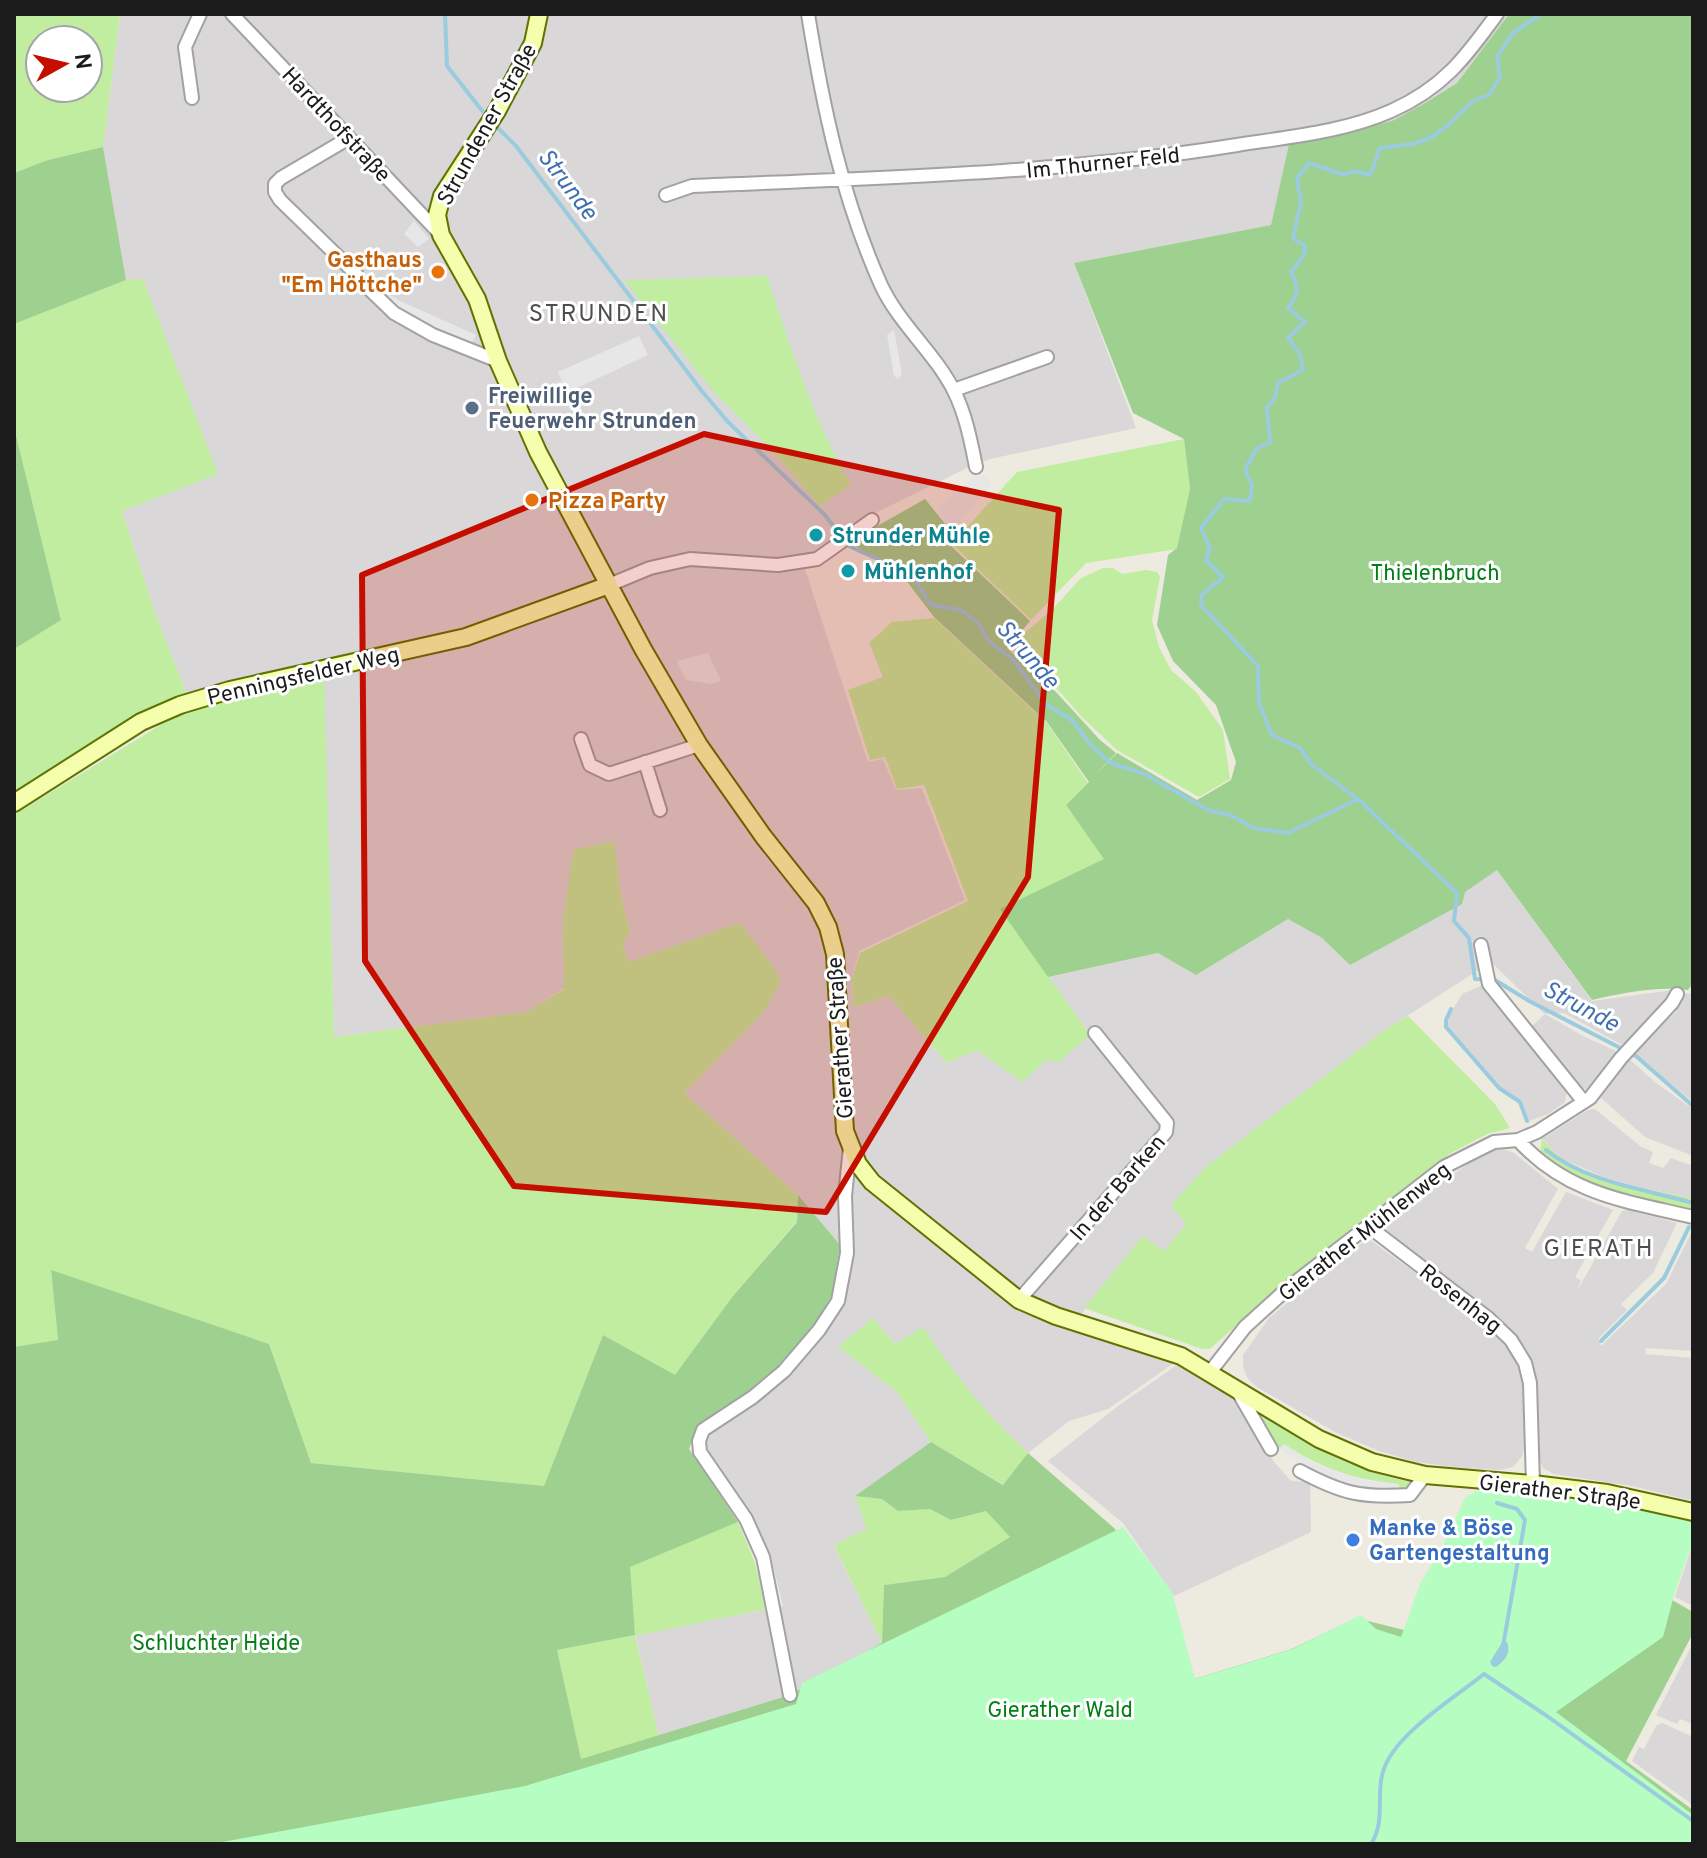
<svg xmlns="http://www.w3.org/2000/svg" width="1707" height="1858" viewBox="0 0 1707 1858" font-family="Overpass,sans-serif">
  <rect width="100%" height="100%" fill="#edeadf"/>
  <!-- residential -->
  <path fill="#d9d7d7" d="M120,14H1509L1457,83L1427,102L1394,120L1349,133L1289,144L1271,225L1074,263L1136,428L990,459L967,468L873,514L817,554L801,557L868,762L883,759L896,790L922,788L965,900L859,951L852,979L853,1007L889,996L947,1063L977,1050L1022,1081L1046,1060L1090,1035L1048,977L1159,953L1196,975L1288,919L1322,938L1350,965L1497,870L1592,1001L1673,990L1670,998L1626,1047L1564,1013L1545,1014L1583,1036L1620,1053L1588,1090L1579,1086L1530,1028L1545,1014L1491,962L1385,1030L1186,1224L1164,1252L1143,1236L1071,1327L1174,1363L1108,1409L1069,1421L1028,1453L993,1420L953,1372L923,1328L895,1344L873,1318L838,1347L896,1391L931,1442L855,1496L868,1529L834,1546L882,1643L790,1695L659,1736L635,1635L783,1606L771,1557L752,1518L707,1451V1434L823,1334L850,1258L798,1195L684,1093L762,1014L739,924L628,962L623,943L630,931L621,894L613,841L563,922L564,988L527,1012L334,1037L323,662L186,693L153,607L122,511L217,474L143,279L126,280L103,147Z
    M1483,985L1567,1089L1565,1102L1548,1114L1529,1121L1521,1102L1500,1087L1446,1027V1021L1462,994Z
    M1681,993L1693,994V1102L1633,1053L1677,1011L1673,1010Z
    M1627,1057L1656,1083L1693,1109V1156L1645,1137L1600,1097Z
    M1595,1109L1640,1146L1653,1152L1649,1163L1663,1168L1671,1158L1690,1165L1693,1159V1198L1641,1188L1604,1177L1562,1159L1542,1139L1588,1110Z
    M1503,1149L1514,1153L1558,1189L1525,1248L1532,1252L1566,1192L1613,1210L1575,1277L1581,1281L1576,1293L1622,1211L1628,1210L1677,1223L1653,1273L1621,1304L1627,1310L1598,1339L1601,1346L1666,1284L1693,1229V1351L1646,1348L1645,1354L1693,1358V1501L1632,1486L1554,1474L1543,1468L1539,1459L1536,1441V1380L1521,1345L1498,1319L1386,1234L1388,1223L1434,1190L1433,1188L1468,1164L1495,1150Z
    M1370,1240L1488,1326L1512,1351L1524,1382L1526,1397L1525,1445L1522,1456L1513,1467L1499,1470L1454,1467L1416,1462L1379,1451L1335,1432L1257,1387L1248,1379L1243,1367V1355L1269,1318L1335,1263L1365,1241Z
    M1177,1365L1239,1402L1274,1462L1291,1481L1310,1482L1311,1532L1174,1596L1123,1523L1048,1461L1118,1406Z
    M1693,1543V1606L1675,1597Z
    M1693,1643V1724L1680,1719L1677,1724L1656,1715Z
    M1662,1723L1693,1737V1805L1632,1761L1639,1747L1644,1749L1656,1726Z"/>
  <!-- grass -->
  <path fill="#c0ed9f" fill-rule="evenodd" d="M14,14H120L103,147L48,160L14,173ZM40,40H88V88H40Z
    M767,276C791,347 812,419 851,484L820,506L766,444L715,393L624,280Z
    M143,279L218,474L122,511L153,607L186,693L128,722L14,793V649L61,619L14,427V324L126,280Z
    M1184,439L1190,489L1177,549L1086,563L1031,620L952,544L1017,472Z
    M1103,568H1113L1122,574L1146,570L1157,572L1160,577L1152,620L1159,647L1171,670L1196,692L1223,730L1230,779L1199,797L1117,750L1083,718L1050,681L1014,650L1016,640L1052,610L1081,578Z
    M934,618L1047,723L1088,783L1066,805L1105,859L1001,909L1090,1035L1059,1062L1046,1060L1022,1082L977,1050L947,1063L889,996L853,1007L852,979L860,953L968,901L924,785L897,789L885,757L870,760L848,690L883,677L869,643L892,622Z
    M324,677L334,1037L527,1012L564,989L563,922L573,850L614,841L621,894L630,932L623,943L628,962L740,923L773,966L781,982L762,1014L684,1093L798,1195L797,1221L733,1296L675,1376L603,1335L544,1486L311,1463L269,1344L51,1271L58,1341L14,1347V815L172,718L214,702Z
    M1408,1016L1495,1104L1510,1128L1487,1134L1451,1153L1367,1216L1285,1282L1210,1349H1202L1084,1308L1143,1236L1164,1251L1186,1224L1171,1205L1207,1166L1385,1030Z
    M1542,1139C1548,1145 1553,1151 1560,1157C1588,1180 1657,1191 1693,1198V1209C1643,1197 1578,1189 1540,1153Z
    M873,1318L895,1344L923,1327C954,1374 987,1415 1028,1453L1004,1485L931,1442L896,1391L838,1347Z
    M1261,1417C1310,1444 1356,1473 1412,1482L1411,1487L1400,1493L1398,1484C1353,1479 1322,1469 1284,1444L1280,1449Z
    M855,1496L882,1499L898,1511L930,1509L951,1520L986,1511L1010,1537L945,1577L884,1585L882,1643L834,1545L867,1529Z
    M738,1522L754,1560L766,1609L635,1636L659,1736L581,1760L557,1650L635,1635L629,1567Z"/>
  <!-- forest -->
  <path fill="#9ed090" d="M1509,14H1693V983L1688,990C1657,986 1623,993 1592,1000L1497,870L1465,892L1462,904L1350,965L1322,938L1288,919L1196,975L1158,953L1048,977L1000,909L1104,859L1066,805L1089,782L1047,722L934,617L902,575L849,542L925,499L956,537L950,545L1030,621L1007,648L1056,692L1100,740L1116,753L1092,778L1117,753L1197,800L1231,780L1236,762L1216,705L1173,661L1157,625L1168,555L1177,548L1190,489L1184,439L1133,413L1074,263L1271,225L1289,144L1349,133L1394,120L1427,102L1457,83Z
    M103,147L126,280L14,324V173L48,160Z
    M14,427L61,620L14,649Z
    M798,1195L840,1245L832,1295L814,1325L779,1365L748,1391L698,1425L689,1449L738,1522L630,1567L635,1635L557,1650L581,1759L790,1695L882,1643L884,1585L945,1577L1010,1537L986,1511L951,1520L930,1509L898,1511L882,1499L855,1496L931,1442L1003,1485L1028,1453L1114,1528L1166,1592L1191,1680L1292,1649L1356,1618L1408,1631L1421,1583L1481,1491L1693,1612V1633L1626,1761L1693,1810V1844H14V1347L58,1340L51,1270L269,1344L311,1463L544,1486L603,1335L675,1375L733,1296L797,1222Z"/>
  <!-- park -->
  <path fill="#b6fdc1" d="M1476,1491L1619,1504L1693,1520V1540L1674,1595L1663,1637L1556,1712L1693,1815V1844H212L525,1786L796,1704L802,1683L1123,1527L1172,1592L1195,1679L1293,1649L1361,1615L1376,1629L1401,1637L1421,1582L1442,1548L1465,1498Z"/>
  <!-- parking -->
  <path fill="#e7e7e7" d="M414,221L429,239L418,247L404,234Z
    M390,294L398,300L476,335L471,345L403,314L386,300Z
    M894,330L902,374L898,379L894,376L887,335Z
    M639,336L648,355L547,402L541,390L562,381L558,372Z
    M985,475L991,485L960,523L950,526L939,514L940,505L975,476Z
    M708,653L721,681L711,684L686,680L677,661Z
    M1284,1444L1311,1462L1331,1470L1363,1480L1399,1484L1400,1493L1359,1488L1330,1480L1308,1468L1280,1449Z"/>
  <!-- water -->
  <path fill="#9bcbdf" d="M1503,1641L1507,1642C1511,1654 1505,1660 1496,1667L1492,1666L1490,1662Z"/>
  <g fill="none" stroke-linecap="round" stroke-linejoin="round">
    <!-- stream -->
    <path stroke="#9bcbdf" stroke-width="4" d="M445,14L447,66L487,117
      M493,123L516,146L701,390L728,422L824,514L849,546L912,575L931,605L961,610L978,623L988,640L1014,661L1046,704L1072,720L1090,744L1109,762L1144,774L1210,811L1230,815L1254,828L1288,833L1358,799L1457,893L1454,921L1469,938L1475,979L1495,980L1529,1001L1636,1056L1693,1106
      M1358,799L1312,765L1300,748L1272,735L1259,703L1258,666L1201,605L1202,595L1223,577L1206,560L1210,548L1201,528L1224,499L1250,501L1252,486L1245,469L1257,448L1270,443L1267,408L1275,397L1278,383L1303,370L1300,354L1288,338L1305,322L1288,308C1299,294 1299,288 1291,272L1304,255L1305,246L1293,238L1301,202L1297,178L1309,163L1344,175L1354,171L1370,175L1380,148L1413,144L1430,138L1447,126L1473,101L1489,95L1500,77L1497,57L1512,34L1541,14
      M1451,1009L1446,1020V1027L1499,1088L1520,1102L1527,1121
      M1546,1150C1586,1182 1644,1189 1693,1203
      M1601,1341L1664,1278L1689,1227
      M1497,1503L1517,1509L1525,1520L1503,1646
      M1371,1844C1387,1820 1374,1792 1385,1766C1400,1731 1454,1698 1484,1674L1547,1716L1693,1821"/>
    <defs>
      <path id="street" d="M232,14L441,235
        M808,14C823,107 842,198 881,285C899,324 935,353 954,391C966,415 971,442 976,467
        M192,98L185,47L200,14
        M349,138L281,178L275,184V192L280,200L357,275
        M666,195L692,186C874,178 1057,174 1237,145C1288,137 1344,132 1391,111C1443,88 1465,58 1497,14
        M365,285L394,313L433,335L498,361
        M954,390L1047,357
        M609,585L650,568L690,559L778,565L817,559L872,520
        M581,739L590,765L609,774L699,745
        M645,762L660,810
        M1481,945L1489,984L1584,1102
        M1518,1140C1567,1194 1625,1201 1693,1217
        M1368,1226L1488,1318L1511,1340L1525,1363L1530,1383L1533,1484
        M1019,1300L1166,1132L1167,1123L1095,1033
        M1210,1372L1245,1327L1288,1288L1444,1167L1494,1142L1518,1140L1537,1132L1590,1098L1621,1058L1672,1003L1677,994
        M1237,1390L1271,1449
        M1300,1471C1343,1494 1362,1498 1410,1495L1425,1475
        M790,1695L763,1557L746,1519L700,1452L699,1441L703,1430L753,1397L784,1371L819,1330L838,1301L847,1253L845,1196L850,1147"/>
      <path id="secondary" d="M539,14L533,43L497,111L442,196L437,215L441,235L477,299L498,361L538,452L643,649L699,745L763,836L816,903L828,927L835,954L845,1131L858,1164L872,1182L1019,1300L1056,1316L1181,1356L1319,1439L1372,1462L1425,1475L1533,1484L1607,1493L1693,1512
        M14,803L141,722L180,705L230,690L466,637L609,585"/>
    </defs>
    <!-- street casing -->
    <use href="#street" stroke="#a2a2a2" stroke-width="16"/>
    <!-- secondary casing -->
    <use href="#secondary" stroke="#5e7300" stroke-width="20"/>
    <!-- street -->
    <use href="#street" stroke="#fff" stroke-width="12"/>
    <!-- secondary -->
    <use href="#secondary" stroke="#f4feac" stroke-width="16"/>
  </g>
  <!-- marked area -->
  <path fill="#c50e00" fill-opacity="0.2" stroke="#c50e00" stroke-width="6" stroke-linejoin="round" d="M704,434L1059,510L1028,877L826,1212L514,1186L365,961L362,575Z"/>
  <!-- markers -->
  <g fill="#e8710a" stroke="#fff" stroke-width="3">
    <circle cx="438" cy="272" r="8"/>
    <circle cx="532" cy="500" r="8"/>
  </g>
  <circle fill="#5c6f8a" stroke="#fff" stroke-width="3" cx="472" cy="408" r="8"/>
  <g fill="#0f9aa8" stroke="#fff" stroke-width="3">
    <circle cx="816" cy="535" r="8"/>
    <circle cx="848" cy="571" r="8"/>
  </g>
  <circle fill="#3f7fe0" stroke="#fff" stroke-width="3" cx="1353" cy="1540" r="8"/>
  <g text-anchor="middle" stroke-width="6" stroke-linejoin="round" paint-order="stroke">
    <!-- street labels -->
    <g font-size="22" fill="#1b1b1b" stroke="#fff">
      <text transform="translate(337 124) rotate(47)" y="8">Hardthofstraße</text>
      <text transform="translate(486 124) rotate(-61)" y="8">Strundener Straße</text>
      <text transform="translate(1103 162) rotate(-6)" y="8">Im Thurner Feld</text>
      <text transform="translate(303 675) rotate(-13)" y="8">Penningsfelder Weg</text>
      <text transform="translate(839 1038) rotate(-94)" y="8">Gierather Straße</text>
      <text transform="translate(1117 1187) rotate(-49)" y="8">In der Barken</text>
      <text transform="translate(1364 1231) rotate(-38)" y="8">Gierather Mühlenweg</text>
      <text transform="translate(1461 1298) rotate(38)" y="8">Rosenhag</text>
      <text transform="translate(1560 1491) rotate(7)" y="8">Gierather Straße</text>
    </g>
    <!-- food labels -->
    <g font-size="22" font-weight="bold" fill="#c56008" stroke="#fff" text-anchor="end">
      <text x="422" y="267">Gasthaus<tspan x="422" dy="25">"Em Höttche"</tspan></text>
      <text x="548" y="508" text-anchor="start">Pizza Party</text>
    </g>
    <!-- service labels -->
    <g font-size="22" font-weight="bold" fill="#4e5e75" stroke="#fff" text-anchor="start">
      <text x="488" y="403">Freiwillige<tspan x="488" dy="25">Feuerwehr Strunden</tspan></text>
    </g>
    <!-- culture labels -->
    <g font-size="22" font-weight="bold" fill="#0d838f" stroke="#fff" text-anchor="start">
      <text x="832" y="543">Strunder Mühle</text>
      <text x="864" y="579">Mühlenhof</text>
    </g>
    <!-- park labels -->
    <g font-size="22" fill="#037f16" stroke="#fff">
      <text x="1435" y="580">Thielenbruch</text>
      <text x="216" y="1650">Schluchter Heide</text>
      <text x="1060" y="1717">Gierather Wald</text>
    </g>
    <!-- shop labels -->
    <g font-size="22" font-weight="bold" fill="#366cbe" stroke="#fff" text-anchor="start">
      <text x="1369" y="1535">Manke &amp; Böse<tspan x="1369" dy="25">Gartengestaltung</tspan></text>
    </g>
    <!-- water labels -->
    <g font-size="24" font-style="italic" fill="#4170b0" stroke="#fff">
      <text transform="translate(568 184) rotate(53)" y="8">Strunde</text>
      <text transform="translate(1028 654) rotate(49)" y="8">Strunde</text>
      <text transform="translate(1581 1006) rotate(28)" y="8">Strunde</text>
    </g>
    <!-- neighbourhood labels -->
    <g font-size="24" letter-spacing="2" fill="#4e4e4e" stroke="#fff">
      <text x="599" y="321">STRUNDEN</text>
      <text x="1599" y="1256">GIERATH</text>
    </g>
  </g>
  <!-- border -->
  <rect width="1707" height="1858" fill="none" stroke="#1b1b1b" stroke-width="32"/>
  <!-- north arrow -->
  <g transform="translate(64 64) rotate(82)"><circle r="38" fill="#ffffff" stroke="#a4a4a4" stroke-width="2"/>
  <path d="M0-6L14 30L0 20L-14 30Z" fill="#c50e00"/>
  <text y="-12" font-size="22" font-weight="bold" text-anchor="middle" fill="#1b1b1b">N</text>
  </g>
</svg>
